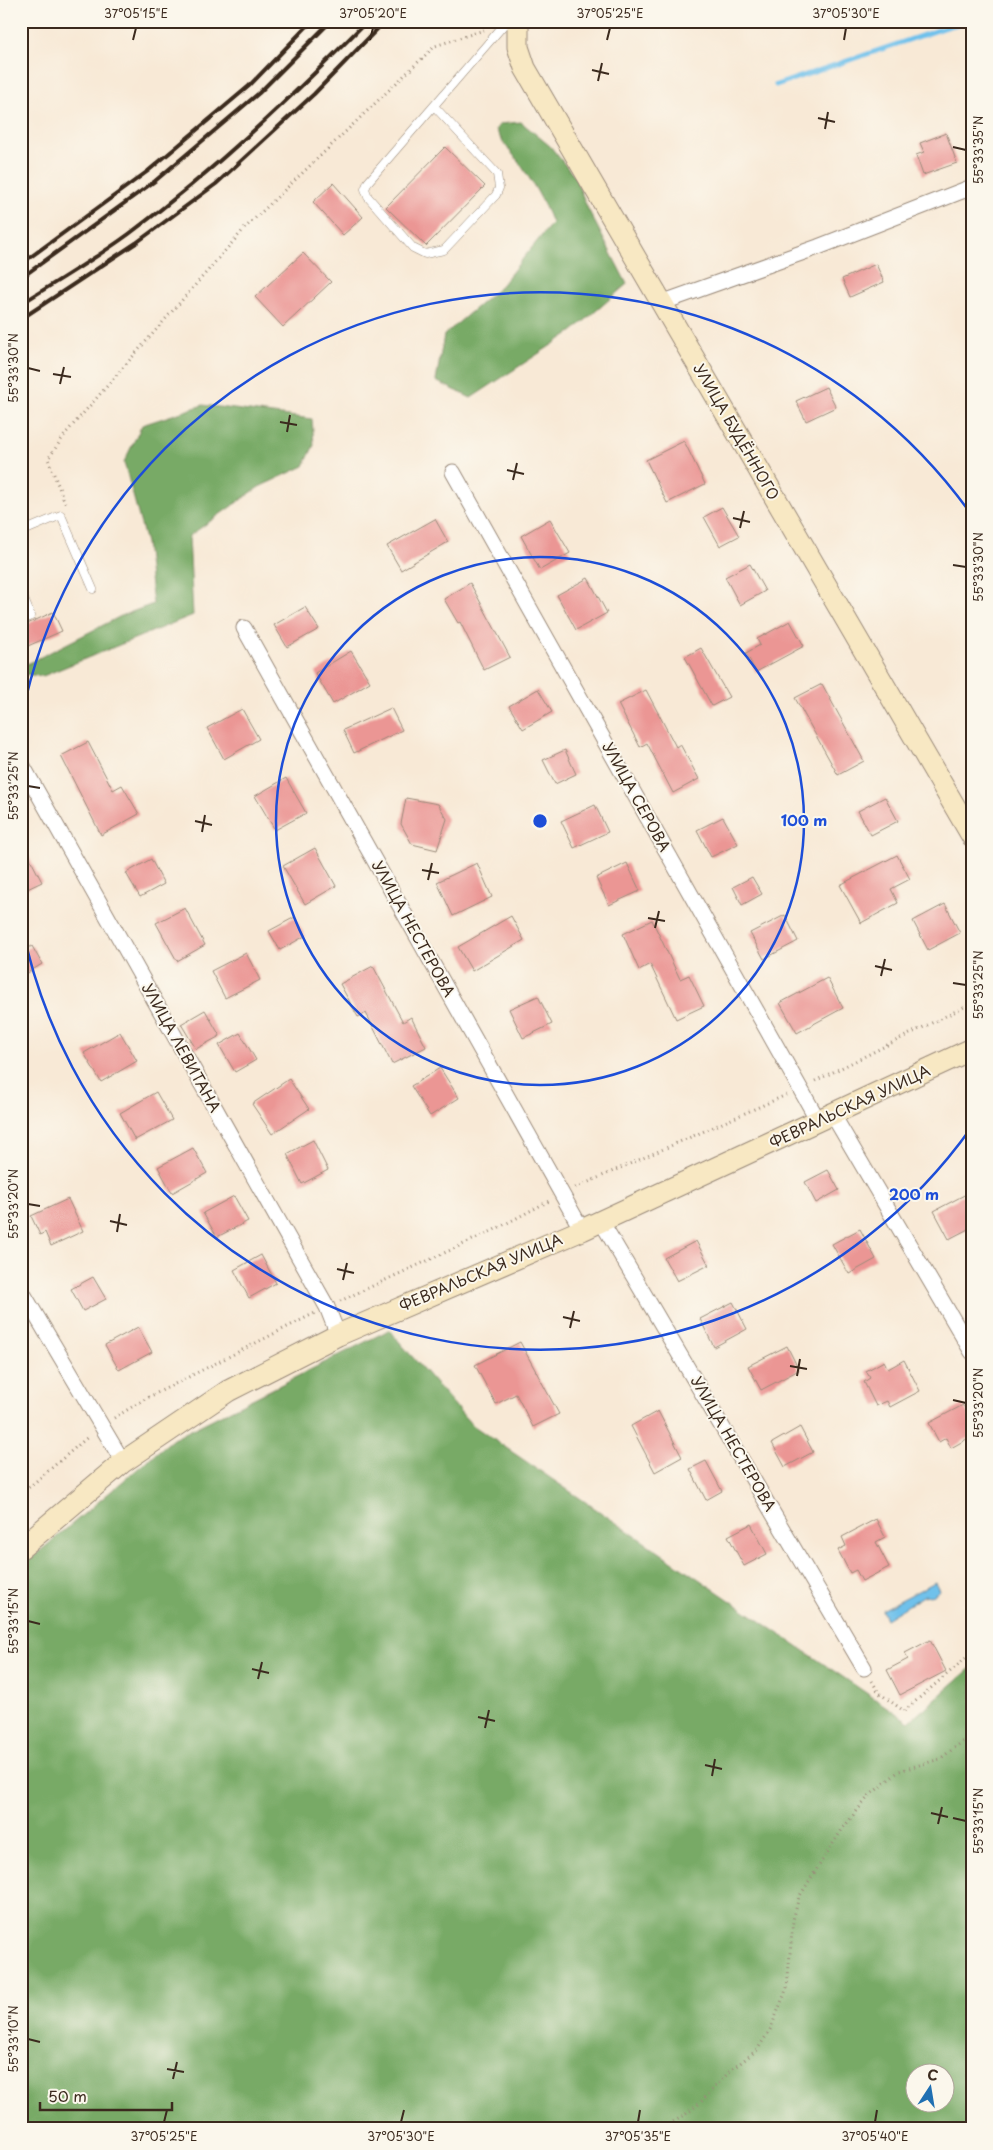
<svg xmlns="http://www.w3.org/2000/svg" width="993" height="2150" viewBox="0 0 993 2150" font-family="'Playpen Sans',sans-serif">
  <rect width="100%" height="100%" fill="#fbf7ec"/>
  <filter id="ink" filterUnits="userSpaceOnUse"><feTurbulence type="fractalNoise" baseFrequency=".02" numOctaves="2"/><feDisplacementMap in="SourceGraphic" scale="10" xChannelSelector="R" yChannelSelector="G"/><feConvolveMatrix kernelMatrix="1 2 1 2 8 2 1 2 1" color-interpolation-filters="sRGB"/></filter>
  <filter id="wash" filterUnits="userSpaceOnUse"><feTurbulence type="fractalNoise" baseFrequency=".0096" numOctaves="4" result="noise"/><feDisplacementMap in="SourceGraphic" scale="20" xChannelSelector="R" yChannelSelector="G"/><feGaussianBlur stdDeviation="1.12" result="paint"/><feColorMatrix in="noise" values="0 0 0 0 0 0 0 0 0 0 0 0 0 0 0 0 0 1.4 0 .05"/><feComposite in="paint" operator="in"/></filter>
  <g filter="url(#wash)">
    <rect width="100%" height="100%" fill="#f8e9d6"/>
    <!-- forest -->
    <path fill="#78aa66" stroke="#5a6a42" fill-rule="evenodd" d="M521,122L550,146L575,177L587,207L627,284L573,331L471,398L436,381L444,335L499,288L552,223C543,200 532,181 518,161C510,150 501,142 496,129L500,124Z
      M203,405L312,419L314,445L304,466L259,487L189,536L193,615L43,676L21,674V667L121,616L153,604L146,543L124,462L142,425Z
      M389,1330L471,1424L909,1722L972,1667V2129H21V1567L173,1439ZM916,2072H946V2102H916Z"/>
    <!-- water -->
    <path fill="#70c1eb" stroke="#567684" d="M935,1582L939,1590C935,1595 931,1597 925,1595L886,1619L882,1610Z"/>
    <g fill="none" stroke-linecap="round" stroke-linejoin="round">
      <!-- stream -->
      <path stroke="#70c1eb" stroke-width="5" d="M776,85L950,26L971,21"/>
    </g>
    <g id="blocks">
      <!-- building -->
      <path fill="#eb9694" d="M946,133L957,163L923,175L916,155L924,152L920,143Z
        M445,147L485,186L426,246L386,207Z
        M333,183L363,217L343,235L313,202Z
        M303,253L331,282L283,327L255,297Z
        M876,264L884,282L850,297L842,279Z
        M826,387L836,407L806,421L796,401Z
        M684,441L705,484L667,503L646,460Z
        M722,507L739,536L720,546L704,517Z
        M435,519L448,542L401,570L387,546Z
        M550,519L570,553L540,570L521,536Z
        M750,564L765,591L740,605L725,577Z
        M588,578L607,613L576,630L557,595Z
        M470,583L510,657L484,670L460,622L458,623L444,599Z
        M305,607L319,629L287,647L274,625Z
        M53,612L62,631L21,649V627Z
        M790,621L804,646L756,672L746,653L760,645L757,639Z
        M701,648L729,697L712,706L685,657Z
        M351,651L370,682L333,704L315,673Z
        M822,684L864,761L838,775L795,698Z
        M538,689L552,712L523,729L509,706Z
        M646,690L676,747L680,744L699,779L673,793L647,743L640,747L618,704Z
        M391,708L402,730L354,753L343,730Z
        M242,709L259,739L224,759L207,728Z
        M88,742L113,790L122,785L139,814L101,835L61,756Z
        M565,750L576,774L555,784L543,760Z
        M286,778L306,813L275,830L255,796Z
        M885,797L898,821L871,835L858,811Z
        M406,798L438,804L447,819L437,850L412,844L401,824Z
        M595,805L608,832L574,848L561,821Z
        M723,817L738,844L711,857L697,830Z
        M21,841L42,882L21,892Z
        M315,848L336,886L305,904L283,866Z
        M897,855L910,879L891,889L898,903L861,923L840,885Z
        M151,859L164,884L140,897L126,873Z
        M477,863L492,897L453,916L437,882Z
        M627,863L640,891L609,905L596,878Z
        M752,877L762,894L742,905L733,887Z
        M945,904L960,933L928,950L913,921Z
        M185,908L205,945L177,961L156,923Z
        M785,915L798,941L764,959L750,933Z
        M511,916L524,940L472,971L458,947Z
        M295,917L305,936L280,950L269,931Z
        M652,920L680,979L689,975L704,1006L676,1019L650,964L639,970L623,934Z
        M32,946L42,964L21,977V952Z
        M246,953L260,980L225,998L211,971Z
        M373,966L403,1022L411,1017L426,1047L392,1064L366,1013L358,1017L340,984Z
        M827,978L843,1008L797,1033L780,1003Z
        M538,996L552,1024L523,1038L509,1009Z
        M205,1010L220,1036L196,1049L181,1024Z
        M120,1032L137,1061L101,1082L84,1053Z
        M240,1033L256,1060L235,1072L219,1045Z
        M440,1068L459,1098L430,1116L411,1086Z
        M289,1079L309,1109L272,1134L252,1104Z
        M156,1092L172,1120L135,1140L120,1113Z
        M313,1140L328,1170L302,1184L287,1154Z
        M193,1148L207,1173L172,1193L158,1167Z
        M828,1170L839,1190L816,1203L805,1182Z
        M972,1191V1227L949,1239L934,1211Z
        M234,1196L248,1221L217,1237L203,1213Z
        M68,1199L83,1231L51,1246L45,1232L40,1235L31,1216Z
        M860,1229L876,1259L849,1274L832,1244Z
        M696,1241L709,1265L677,1281L664,1258Z
        M261,1255L276,1283L249,1298L234,1270Z
        M93,1277L106,1299L83,1311L71,1289Z
        M733,1302L747,1329L714,1347L700,1319Z
        M138,1327L152,1352L119,1370L105,1345Z
        M520,1342L559,1414L533,1427L516,1394L496,1404L475,1365Z
        M787,1346L799,1370L761,1390L748,1366Z
        M904,1360L920,1391L890,1407L887,1401L876,1406L864,1382L870,1378L866,1371L884,1361L888,1369Z
        M963,1405L972,1421V1436L951,1448L946,1438L939,1442L929,1423Z
        M658,1411L682,1457L655,1472L631,1426Z
        M800,1427L813,1452L785,1467L772,1443Z
        M706,1461L722,1491L706,1500L690,1469Z
        M876,1519L885,1537L876,1542L889,1567L862,1581L856,1570L850,1573L838,1550L846,1546L842,1537Z
        M751,1524L767,1554L744,1566L728,1536Z
        M930,1640L946,1671L900,1695L887,1670L908,1659L905,1653Z"/>
    </g>
  </g>
  <g filter="url(#ink)">
    <use href="#blocks" fill-opacity="0" stroke="#9a8a7a" stroke-width="1"/>
    <g fill="none" stroke-linecap="round" stroke-linejoin="round">
      <defs>
        <path id="service" d="M434,106L497,174L499,188L496,195L444,250L425,254L413,248L368,197L365,189L368,182L502,27L511,21
          M21,532L61,515L93,589
          M21,592L31,616L21,620"/>
        <path id="minor" d="M661,303L818,247L972,187
          M453,472L819,1122
          M244,628L582,1230
          M21,763L327,1307L338,1335
          M833,1115L972,1352
          M601,1221L864,1668
          M21,1290L123,1462"/>
        <path id="secondary" d="M518,21V47L525,68L972,836
          M21,1548L123,1462L228,1391L338,1335L582,1230L972,1049"/>
      </defs>
      <!-- service casing -->
      <use href="#service" stroke="#9a8a7a" stroke-width="9"/>
      <!-- minor casing -->
      <use href="#minor" stroke="#9a8a7a" stroke-width="17"/>
      <!-- secondary casing -->
      <use href="#secondary" stroke="#9a8a7a" stroke-width="23"/>
      <!-- path -->
      <path stroke="#9a8a7a" stroke-width="3" stroke-dasharray="1 4" stroke-linecap="butt" d="M65,503L48,459L66,433L245,228L435,46L484,30
        M815,1081L972,1003
        M575,1188L786,1095
        M340,1301L492,1231L549,1201
        M114,1418L145,1399L315,1313
        M21,1494L89,1436
        M872,1681L879,1693L904,1711L972,1653
        M660,2129L682,2117L699,2104L731,2070L757,2050L770,2030L787,1988L793,1920L799,1897L843,1828L869,1796L899,1771L940,1759L966,1739L972,1733"/>
      <!-- service -->
      <use href="#service" stroke="#fff" stroke-width="8"/>
      <!-- minor -->
      <use href="#minor" stroke="#fff" stroke-width="15"/>
      <!-- secondary -->
      <use href="#secondary" stroke="#f8e8c3" stroke-width="21"/>
      <!-- rail -->
      <path stroke="#3b2a1e" stroke-width="4" d="M21,264L148,171L249,86L312,21
        M21,278L155,181L259,93L331,21
        M21,304C57,281 95,259 129,234C215,170 292,97 367,21
        M21,319L136,243L216,184L314,94L385,21"/>
    </g>
  </g>
  <!-- ticks -->
  <path fill="none" stroke="#3b2a1e" stroke-width="2" d="M133,40L136,28M370,40L373,28M607,40L610,28M844,40L846,28M592,70L609,74M598,81L602,63M818,118L835,122M825,129L828,112M953,147L966,150M28,368L40,371M53,374L71,377M60,384L64,367M280,422L297,425M287,432L290,415M507,470L524,474M513,480L517,463M733,518L750,522M740,528L744,511M953,565L966,567M28,786L40,788M195,821L212,825M202,832L205,815M422,870L439,873M428,880L432,863M648,918L665,921M655,928L659,911M875,966L892,970M881,976L885,959M953,983L966,985M28,1204L40,1206M110,1221L127,1225M117,1232L120,1214M337,1269L354,1273M343,1280L347,1263M563,1317L580,1321M570,1328L574,1311M790,1366L807,1369M797,1376L800,1359M953,1400L966,1403M28,1621L40,1624M252,1669L269,1673M258,1679L262,1662M478,1717L495,1721M485,1728L489,1710M705,1765L722,1769M712,1776L715,1759M931,1813L948,1817M953,1818L966,1821M938,1824L942,1807M28,2039L40,2042M167,2069L184,2072M173,2079L177,2062M164,2122L167,2110M401,2122L404,2110M638,2122L640,2110M875,2122L877,2110"/>
  <!-- distance rings -->
  <g fill="none" stroke="#1d4ed8" stroke-width="2.5">
    <circle cx="540" cy="821" r="264"/>
    <path d="M971 1128A529 529 0 0 1 22 926M22 716A529 529 0 0 1 971 514"/>
  </g>
  <g text-anchor="middle" stroke-width="4" stroke-linejoin="round" paint-order="stroke">
    <!-- street labels -->
    <g font-size="15" fill="#3b2a1e" stroke="#fbf7ec">
      <text transform="translate(736 432) rotate(60)" y="5">УЛИЦА БУДЁННОГО</text>
      <text transform="translate(636 797) rotate(61)" y="5">УЛИЦА СЕРОВА</text>
      <text transform="translate(413 929) rotate(61)" y="5">УЛИЦА НЕСТЕРОВА</text>
      <text transform="translate(181 1048) rotate(61)" y="5">УЛИЦА ЛЕВИТАНА</text>
      <text transform="translate(850 1107) rotate(-25)" y="5">ФЕВРАЛЬСКАЯ УЛИЦА</text>
      <text transform="translate(481 1273) rotate(-23)" y="5">ФЕВРАЛЬСКАЯ УЛИЦА</text>
      <text transform="translate(733 1444) rotate(60)" y="5">УЛИЦА НЕСТЕРОВА</text>
    </g>
  </g>
  <circle cx="540" cy="821" r="8" fill="#1d4ed8" stroke="#fbf7ec" stroke-width="2.5"/>
  <g font-size="15" text-anchor="middle" font-weight="bold" fill="#1d4ed8" stroke="#fbf7ec" stroke-width="4" stroke-linejoin="round" paint-order="stroke">
    <text x="804" y="826">100 m</text>
    <text x="914" y="1200">200 m</text>
  </g>
  <!-- margin -->
  <rect width="993" height="2150" fill="none" stroke="#fbf7ec" stroke-width="55"/>
  <!-- north arrow -->
  <g transform="translate(930 2088) rotate(12)"><circle r="24" fill="#fbf7ec" stroke="#aea59a"/>
  <path d="M0-4L9 19L0 12L-9 19Z" fill="#1f6fb2"/>
  <text y="-8" font-size="14" font-weight="bold" text-anchor="middle" fill="#3b2a1e">С</text>
  </g>
  <!-- scale -->
  <path d="M40 2102v8h132v-8" fill="none" stroke="#3b2a1e" stroke-width="2.5"/>
  <text x="48" y="2102" font-size="15" fill="#3b2a1e" stroke="#fbf7ec" stroke-width="4" paint-order="stroke">50 m</text>
  <rect x="28" y="28" width="938" height="2094" fill="none" stroke="#3b2a1e" stroke-width="2"/>
  <g font-size="12" text-anchor="middle" fill="#3b2a1e">
    <text x="136" y="18">37°05'15"E</text>
    <text x="373" y="18">37°05'20"E</text>
    <text x="610" y="18">37°05'25"E</text>
    <text x="846" y="18">37°05'30"E</text>
    <text transform="translate(979 150) rotate(-90)" y="4">55°33'35"N</text>
    <text transform="translate(14 368) rotate(-90)" y="4">55°33'30"N</text>
    <text transform="translate(979 567) rotate(-90)" y="4">55°33'30"N</text>
    <text transform="translate(14 786) rotate(-90)" y="4">55°33'25"N</text>
    <text transform="translate(979 985) rotate(-90)" y="4">55°33'25"N</text>
    <text transform="translate(14 1204) rotate(-90)" y="4">55°33'20"N</text>
    <text transform="translate(979 1403) rotate(-90)" y="4">55°33'20"N</text>
    <text transform="translate(14 1621) rotate(-90)" y="4">55°33'15"N</text>
    <text transform="translate(979 1821) rotate(-90)" y="4">55°33'15"N</text>
    <text transform="translate(14 2039) rotate(-90)" y="4">55°33'10"N</text>
    <text x="164" y="2141">37°05'25"E</text>
    <text x="401" y="2141">37°05'30"E</text>
    <text x="638" y="2141">37°05'35"E</text>
    <text x="875" y="2141">37°05'40"E</text>
  </g>
</svg>
